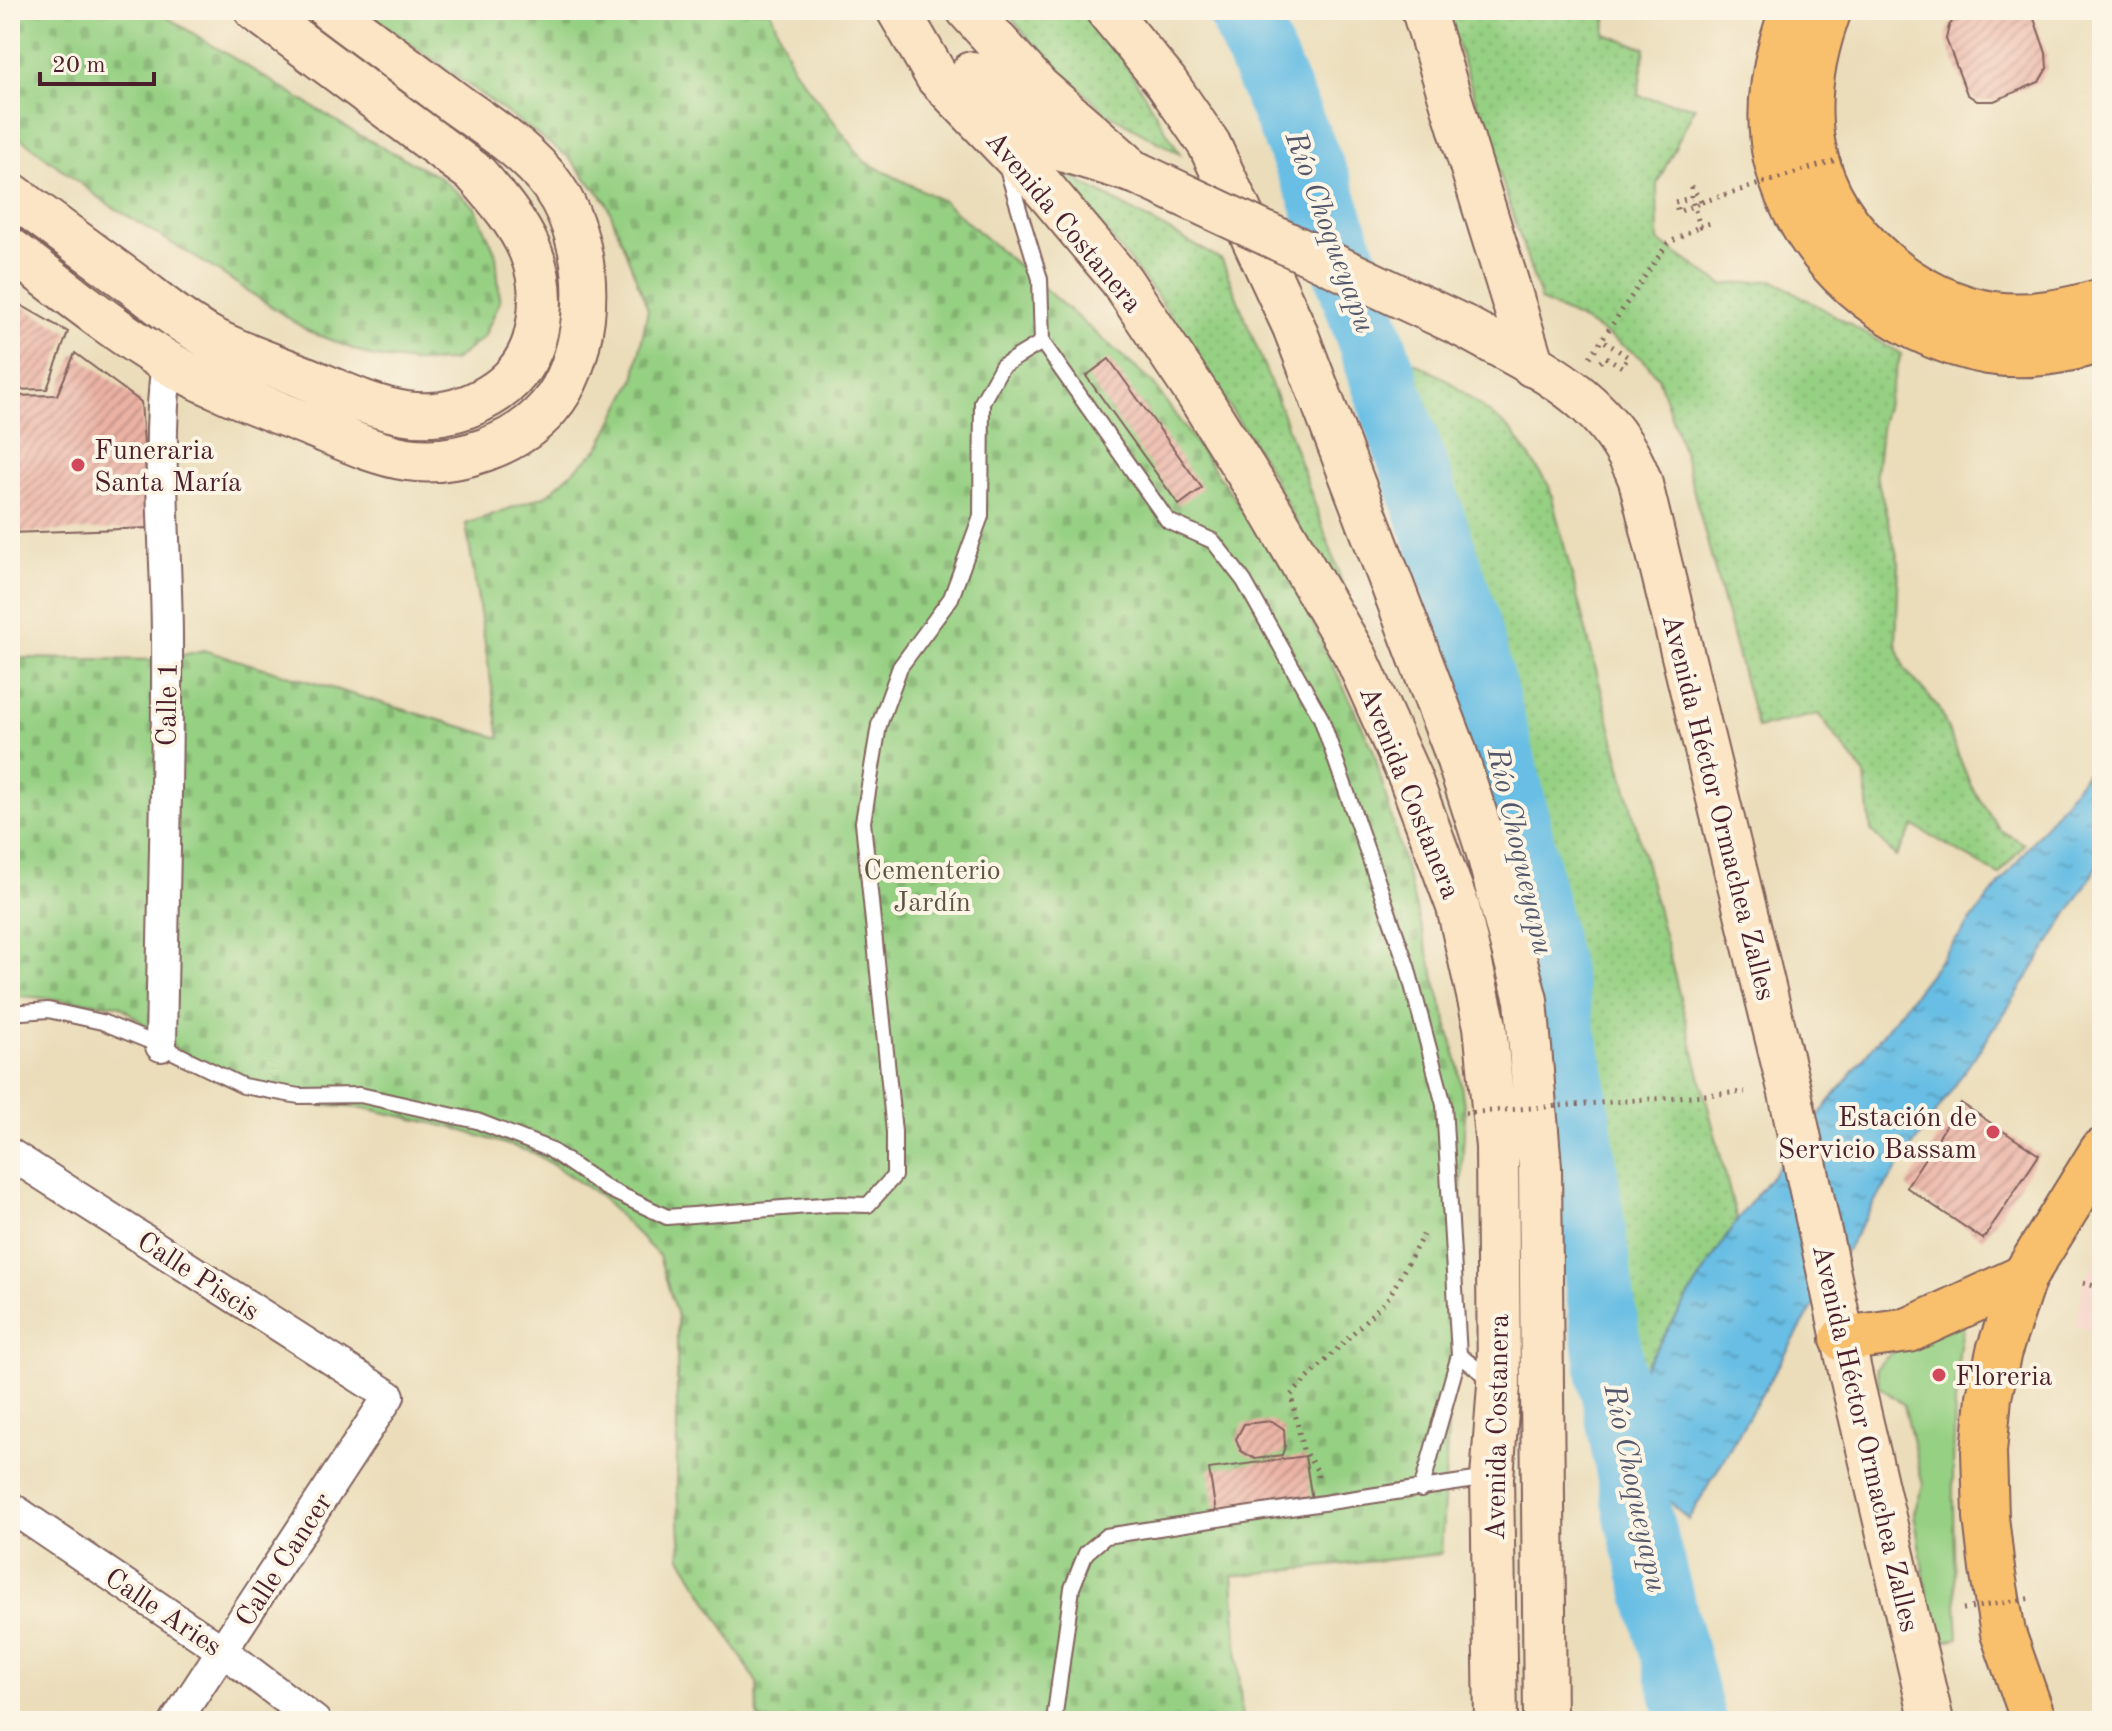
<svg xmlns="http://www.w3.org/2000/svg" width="2112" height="1731" viewBox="0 0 2112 1731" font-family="'Old Standard TT',serif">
  <defs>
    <pattern id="grass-dots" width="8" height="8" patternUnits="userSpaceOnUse" patternTransform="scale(2)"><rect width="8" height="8" fill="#96d083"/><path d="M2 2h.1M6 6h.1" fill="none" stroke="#83b271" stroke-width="1.8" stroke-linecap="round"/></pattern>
    <pattern id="cemetery-stones" width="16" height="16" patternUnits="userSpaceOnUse" patternTransform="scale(2)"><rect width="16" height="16" fill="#96d083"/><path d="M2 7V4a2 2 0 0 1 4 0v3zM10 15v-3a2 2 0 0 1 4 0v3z" fill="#83b271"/></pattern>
    <pattern id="water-ripples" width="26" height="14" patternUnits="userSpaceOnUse" patternTransform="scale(2)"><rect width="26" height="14" fill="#67bee4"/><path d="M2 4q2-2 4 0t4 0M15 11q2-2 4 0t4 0" fill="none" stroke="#579ab9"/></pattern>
    <pattern id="building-hatch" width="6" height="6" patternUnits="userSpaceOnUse" patternTransform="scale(2)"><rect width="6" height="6" fill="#ebb2a4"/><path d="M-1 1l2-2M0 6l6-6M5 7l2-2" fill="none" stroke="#c09086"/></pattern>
  </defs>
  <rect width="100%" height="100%" fill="#fcf5e5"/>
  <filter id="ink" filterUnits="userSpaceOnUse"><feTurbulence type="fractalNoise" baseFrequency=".0125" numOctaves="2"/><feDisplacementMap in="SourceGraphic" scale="16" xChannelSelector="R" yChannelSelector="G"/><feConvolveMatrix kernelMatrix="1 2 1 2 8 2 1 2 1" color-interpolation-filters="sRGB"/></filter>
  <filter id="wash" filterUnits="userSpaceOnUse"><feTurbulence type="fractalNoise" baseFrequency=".006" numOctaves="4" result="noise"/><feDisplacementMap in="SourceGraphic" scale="32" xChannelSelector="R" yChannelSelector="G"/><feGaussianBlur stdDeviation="1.8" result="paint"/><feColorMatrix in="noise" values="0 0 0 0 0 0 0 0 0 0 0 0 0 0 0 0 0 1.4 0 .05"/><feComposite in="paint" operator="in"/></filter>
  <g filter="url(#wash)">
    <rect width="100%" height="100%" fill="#ebddba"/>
    <!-- built -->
    <path fill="#f7d1c8" d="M2102,1249V1332L2076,1326L2083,1283Z"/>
    <!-- grass -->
    <path fill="url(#grass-dots)" stroke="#707857" stroke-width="2" d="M1005,10H1079L1124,61L1180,154L1105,112L1035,47Z
      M1446,10H1607L1605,34L1645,48L1638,96L1695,107L1657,184L1658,241L1723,285L1773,280L1901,354L1882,421L1876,474L1899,563L1896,643L1905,669L1939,708L1971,786L2000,830L2024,844L1999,875L1914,826L1896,857L1871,830L1865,775L1818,714L1757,728L1683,451L1658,377L1643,359L1588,323L1541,301Z
      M1057,169L1222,260L1281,409L1338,570L1362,650L1265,462L1160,300Z
      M1372,340L1446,379L1512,431L1549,486L1737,1220L1603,1433L1562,1034L1534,893L1473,622L1417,453Z"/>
    <!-- cemetery -->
    <path fill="url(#cemetery-stones)" stroke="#707857" stroke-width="2" d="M10,10H155L359,135L438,176L475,207L496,254L500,301L484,337L454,361L413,362L373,357L308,331L221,273L106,203L10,130Z
      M364,10H770L793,68L865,162L943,201L1152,382L1292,579L1373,749L1458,1064L1465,1113L1441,1554L1233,1576L1242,1721H758L757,1683L681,1557L677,1484V1316L659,1256L599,1195L534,1153L454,1128L364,1108L295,1104L217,1080L119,1005L10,995V658L163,660L203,650L500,738L466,524L547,495L599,448L634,380L648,309L606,201L568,157Z"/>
    <!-- green -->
    <path fill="#96d083" stroke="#707857" stroke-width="2" d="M1964,1325C1956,1361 1955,1397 1954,1435C1951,1503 1954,1570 1958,1638L1935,1643L1914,1513L1923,1485L1904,1405L1880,1387L1876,1369C1894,1342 1934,1335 1964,1325Z"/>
    <!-- water -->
    <path fill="url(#water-ripples)" stroke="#586e88" stroke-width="2" d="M2102,753V859L2012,1002L1874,1203L1688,1520L1603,1433L1737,1220Z"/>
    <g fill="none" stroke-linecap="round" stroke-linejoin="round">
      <!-- river -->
      <path stroke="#67bee4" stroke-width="68" d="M1241,10L1320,190L1462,610L1508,786L1570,1069L1611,1375L1639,1520L1692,1721"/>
    </g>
    <g id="blocks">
      <!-- building -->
      <path fill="url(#building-hatch)" d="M1969,10H2031L2046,53L2047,68L2039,82L1994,101H1977L1967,94L1946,39L1949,26L1957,15Z
        M10,299L68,332L47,389L10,390Z
        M75,353L141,402L150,528L10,533V396L57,395Z
        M1109,359L1202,488L1179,505L1086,376Z
        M1961,1103L2039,1155L1983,1239L1906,1187Z
        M1272,1421L1284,1429L1285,1446L1282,1455L1255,1459L1241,1451L1236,1439L1244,1424Z
        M1305,1456L1312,1500L1216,1513L1209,1469Z"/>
    </g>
  </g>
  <g filter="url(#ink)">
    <use href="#blocks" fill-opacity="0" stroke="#82625d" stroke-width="2"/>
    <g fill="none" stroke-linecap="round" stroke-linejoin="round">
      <defs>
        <path id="lane" d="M1006,166L1040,279L1042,342L1168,521L1213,541L1244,581L1321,718L1407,966L1444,1105L1459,1355L1492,1380
          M10,1013L48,1010L102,1022L161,1046L243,1086L299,1096L360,1095L477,1121L549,1149L606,1188L667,1217L835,1204L868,1205L894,1176V1132L863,822L879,725L900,667L951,598L981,516L982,402L1002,366L1042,342
          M1421,1490L1459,1355
          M1054,1721L1072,1588L1086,1553L1106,1536L1488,1478"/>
        <path id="street" d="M161,1046C163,911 168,776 167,640C167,548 155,453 167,362
          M10,1154L389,1396L176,1721
          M10,1507L223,1651L315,1721"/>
        <path id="secondary" d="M898,10L937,77L1042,186L1121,280L1198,395L1271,511L1356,657L1410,778L1458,907L1485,1026L1497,1147L1499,1385L1492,1478L1496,1721
          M968,10L1038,87L1124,162
          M1107,10L1166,82L1209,144L1294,327L1453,745L1487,850L1526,1000L1540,1167L1545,1721
          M1423,10L1533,366
          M972,73L999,102L1062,150L1137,173
          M10,193C51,223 91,253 132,283C151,297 170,313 190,326C224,348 263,361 301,376C366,402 421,436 489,396C510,384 527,364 534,341C554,269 522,226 476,174L256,10
          M10,249C61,287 112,329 167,362C212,388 262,406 310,425C342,438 374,454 407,459C457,466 517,445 549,407C570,383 579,350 583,318C588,273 579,223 552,185C528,151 489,128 456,104C414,73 372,41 330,10
          M1463,326C1538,368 1607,395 1640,480L1790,1093L1853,1385L1932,1721"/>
        <path id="primary" d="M1793,10C1775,54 1765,112 1776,159C1798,257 1891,335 1989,352C2026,358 2067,352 2102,339
          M1829,10C1793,107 1804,194 1885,263C1915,289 1955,309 1994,314C2030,319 2067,311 2102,301
          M1843,1339L1909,1330L2024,1277
          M2034,1721L2003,1633L1992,1569L1986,1517L1984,1452L1989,1397L1999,1351L2024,1277L2102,1151"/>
      </defs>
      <!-- lane casing -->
      <use href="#lane" stroke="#82625d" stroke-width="18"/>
      <!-- street casing -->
      <use href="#street" stroke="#82625d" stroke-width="34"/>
      <!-- secondary casing -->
      <use href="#secondary" stroke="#82625d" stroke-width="46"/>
      <!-- primary casing -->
      <use href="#primary" stroke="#82625d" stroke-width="48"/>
      <!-- path -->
      <path stroke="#82625d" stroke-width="5" stroke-dasharray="2 6" stroke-linecap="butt" d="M1691,186L1702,202L1678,212L1675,202L1691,198
        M1691,187V198L1700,226L1714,222
        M1590,357L1667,244L1700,226
        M1600,362L1606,357L1622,367L1628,357L1601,339
        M2083,1283L2102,1288
        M1318,1477L1317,1470L1303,1450L1291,1395L1389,1297L1423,1235"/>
      <!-- lane -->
      <use href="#lane" stroke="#fff" stroke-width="14"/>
      <!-- street -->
      <use href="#street" stroke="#fff" stroke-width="30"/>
      <!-- secondary -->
      <use href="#secondary" stroke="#fce5c4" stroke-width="42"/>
      <!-- primary -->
      <use href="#primary" stroke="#f8bf6c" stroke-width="44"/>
      <defs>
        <path id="secondary-bridge" d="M1137,173L1463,326"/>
      </defs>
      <!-- secondary-bridge casing -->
      <use href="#secondary-bridge" stroke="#82625d" stroke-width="46" stroke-linecap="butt"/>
      <!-- path-bridge -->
      <path stroke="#82625d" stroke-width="5" stroke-dasharray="2 6" stroke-linecap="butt" d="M1702,202L1843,158
        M1465,1113L1745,1092
        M1963,1609L2032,1598"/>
      <!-- secondary-bridge -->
      <use href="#secondary-bridge" stroke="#fce5c4" stroke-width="42"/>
    </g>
  </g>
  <!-- markers -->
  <g fill="#d1495b" stroke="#fcf5e5" stroke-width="3">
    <circle cx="78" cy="465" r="8"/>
    <circle cx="1993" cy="1132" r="8"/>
    <circle cx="1939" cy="1375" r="8"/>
  </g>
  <g text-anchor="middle" stroke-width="8" stroke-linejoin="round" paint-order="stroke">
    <!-- street labels -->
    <g font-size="28" fill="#4a1f2b" stroke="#fcf5e5">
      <text transform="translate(1065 221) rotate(50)" y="10">Avenida Costanera</text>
      <text transform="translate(166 704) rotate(-89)" y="10">Calle 1</text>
      <text transform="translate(1411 792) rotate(68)" y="10">Avenida Costanera</text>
      <text transform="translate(1720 807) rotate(76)" y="10">Avenida Héctor Ormachea Zalles</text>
      <text transform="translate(199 1275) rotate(33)" y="10">Calle Piscis</text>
      <text transform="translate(1496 1427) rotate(-89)" y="10">Avenida Costanera</text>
      <text transform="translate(1867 1438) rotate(77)" y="10">Avenida Héctor Ormachea Zalles</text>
      <text transform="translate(283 1559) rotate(-57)" y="10">Calle Cancer</text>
      <text transform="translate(164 1611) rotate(34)" y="10">Calle Aries</text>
    </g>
    <!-- poi labels -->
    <g font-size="28" fill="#4a1f2b" stroke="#fcf5e5" text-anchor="start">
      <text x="94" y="459">Funeraria<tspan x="94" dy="32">Santa María</tspan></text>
      <text x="1977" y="1126" text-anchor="end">Estación de<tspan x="1977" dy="32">Servicio Bassam</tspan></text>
      <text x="1955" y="1385">Floreria</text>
    </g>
    <!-- park labels -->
    <g font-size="28" fill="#615445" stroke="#fcf5e5">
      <text x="932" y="879">Cementerio<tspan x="932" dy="32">Jardín</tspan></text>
    </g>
    <!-- water labels -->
    <g font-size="30" font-style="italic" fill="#54576c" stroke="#fcf5e5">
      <text transform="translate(1331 232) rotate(70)" y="10">Río Choqueyapu</text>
      <text transform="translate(1521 851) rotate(77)" y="10">Río Choqueyapu</text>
      <text transform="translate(1636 1488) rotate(78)" y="10">Río Choqueyapu</text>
    </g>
  </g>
  <!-- margin -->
  <rect width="2112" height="1731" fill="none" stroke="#fcf5e5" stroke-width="40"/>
  <!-- scale -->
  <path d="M40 72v12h114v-12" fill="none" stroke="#4a1f2b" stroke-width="4"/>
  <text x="52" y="72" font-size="24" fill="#4a1f2b" stroke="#fcf5e5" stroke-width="6" paint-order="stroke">20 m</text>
</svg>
